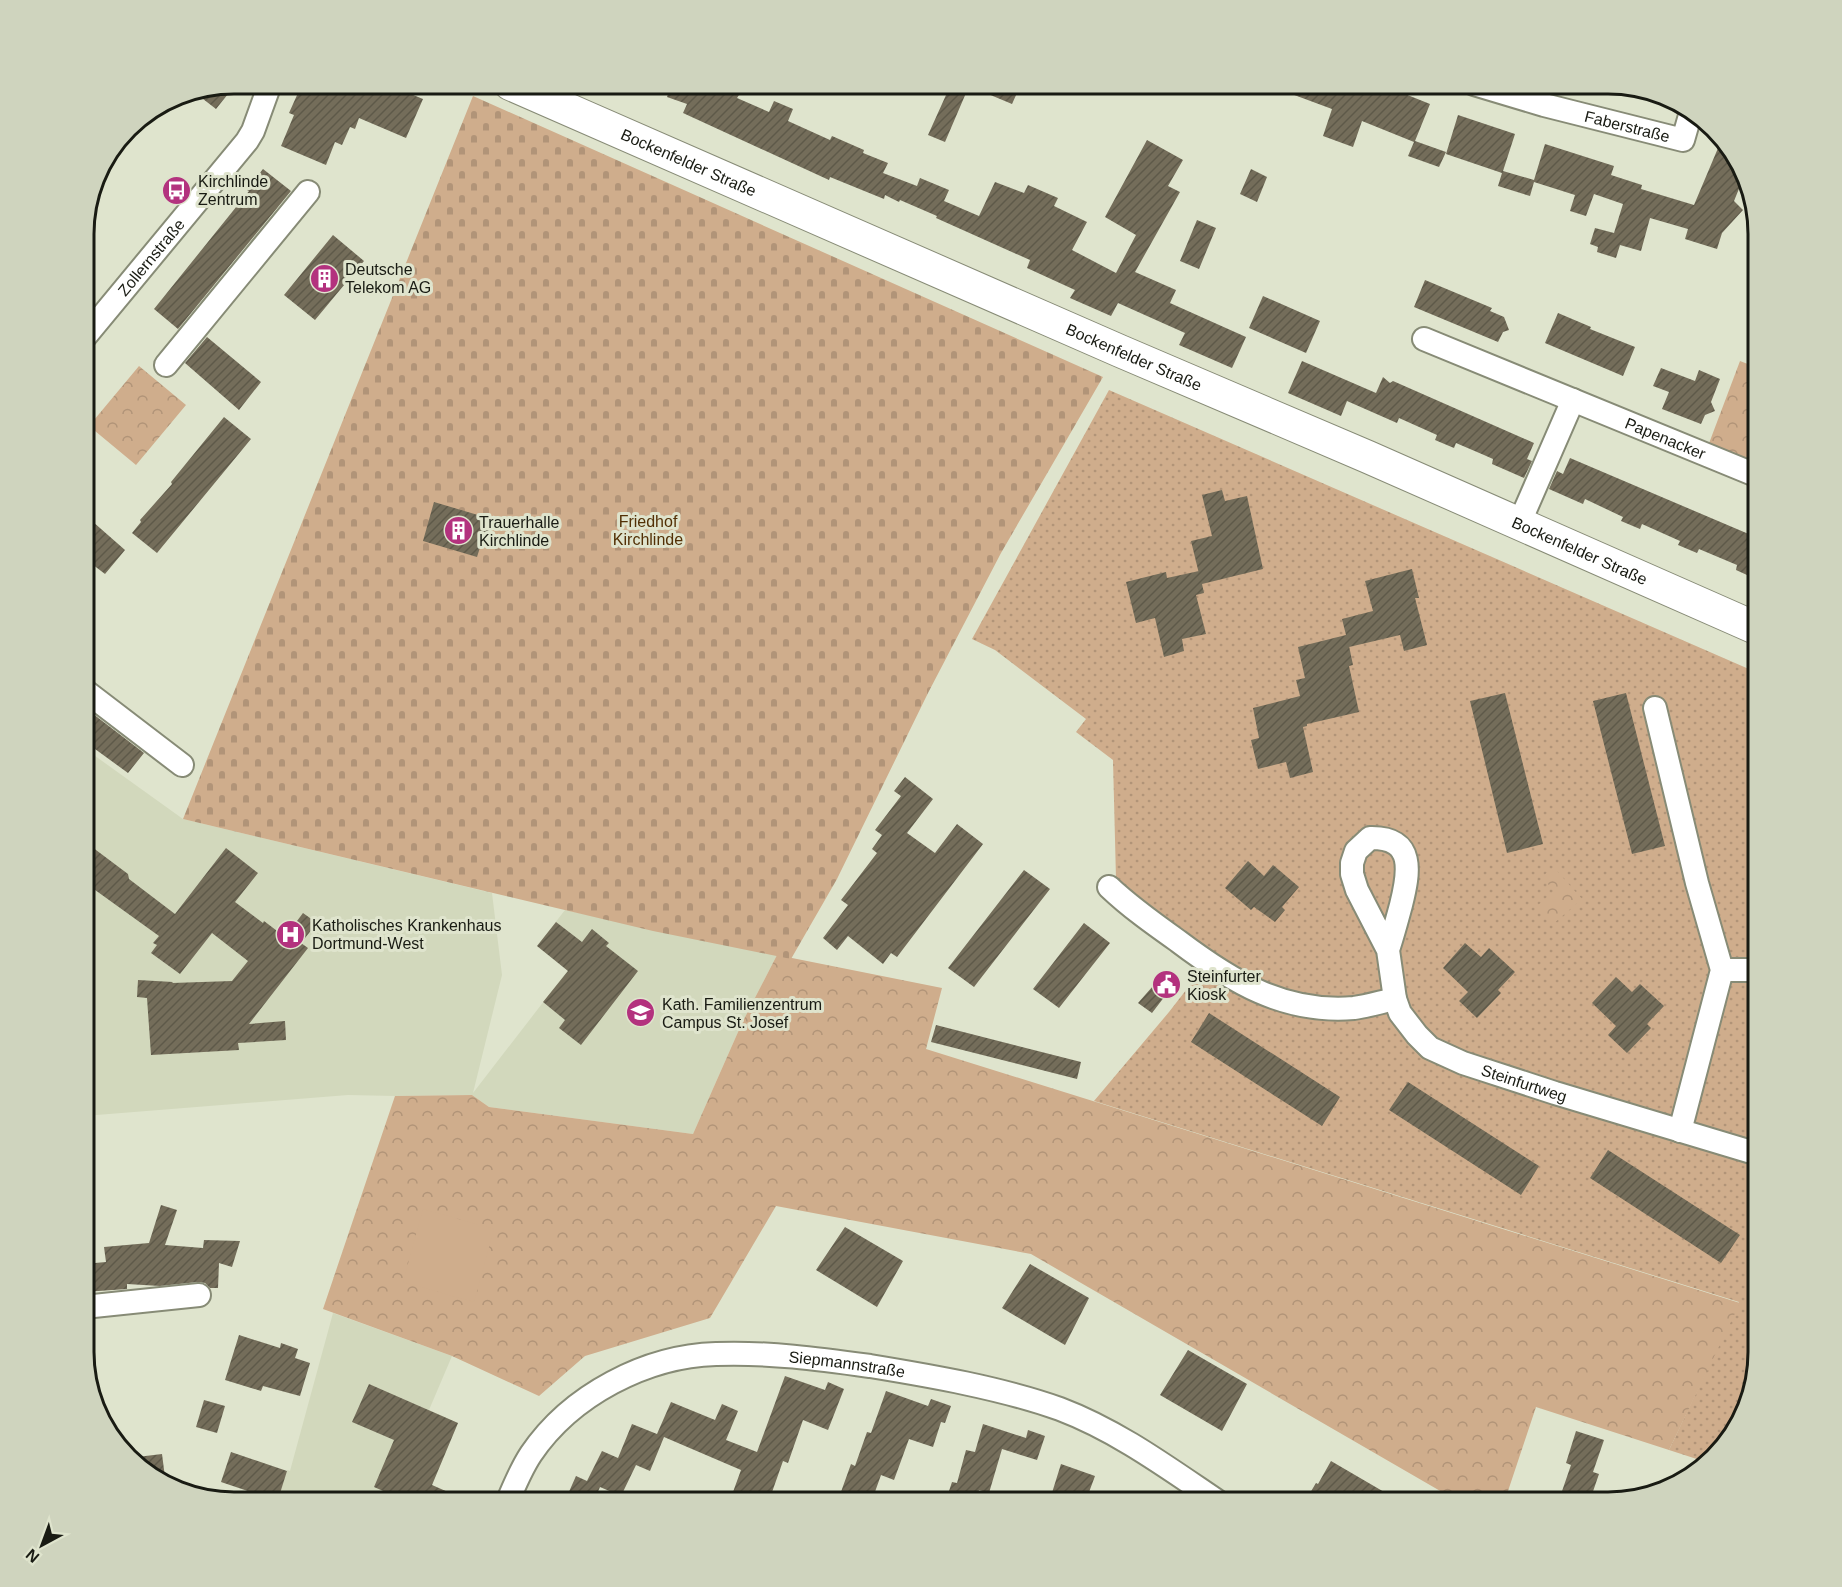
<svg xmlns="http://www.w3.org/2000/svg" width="1842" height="1587" viewBox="0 0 1842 1587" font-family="Helvetica,sans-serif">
  <defs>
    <pattern id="grass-dots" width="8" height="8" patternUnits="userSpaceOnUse" patternTransform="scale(1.5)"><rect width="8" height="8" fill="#cfad8c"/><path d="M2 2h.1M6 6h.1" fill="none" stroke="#b19478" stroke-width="1.8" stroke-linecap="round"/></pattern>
    <pattern id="forest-crowns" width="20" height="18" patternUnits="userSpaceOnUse" patternTransform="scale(1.5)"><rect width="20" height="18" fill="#cfad8c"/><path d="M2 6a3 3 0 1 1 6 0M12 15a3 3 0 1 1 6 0" fill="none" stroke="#b19478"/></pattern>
    <pattern id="cemetery-stones" width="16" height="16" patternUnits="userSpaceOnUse" patternTransform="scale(1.5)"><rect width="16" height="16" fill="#cfad8c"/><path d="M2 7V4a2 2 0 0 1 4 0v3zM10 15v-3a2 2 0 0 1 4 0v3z" fill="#b19478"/></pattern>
    <pattern id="building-hatch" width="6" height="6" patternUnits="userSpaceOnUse" patternTransform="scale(1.5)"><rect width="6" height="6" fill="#746d5a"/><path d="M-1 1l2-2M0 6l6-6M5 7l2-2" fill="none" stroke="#5e5949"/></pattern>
  </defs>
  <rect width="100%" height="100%" fill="#dfe4cd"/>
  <!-- built -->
  <path fill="#d2d8bc" d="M84,748L183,819L492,893L502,975L473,1093L575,961L561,950L554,959L537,946L565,910L777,955L742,1023L693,1134L489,1107L472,1095L395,1096L348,1095L84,1116Z
    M333,1313L452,1356L429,1410L458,1423L432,1485L466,1503H277L287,1470L290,1471Z"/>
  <!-- grass -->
  <path fill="url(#grass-dots)" d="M1109,390L1758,673V1353L1747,1410L1720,1452L1706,1462L1669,1450L1739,1302L1094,1101L1169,1012L1214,954L1116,879L1113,760L1076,732L1086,719L995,650L972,639Z"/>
  <!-- forest -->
  <path fill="url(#forest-crowns)" d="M1740,361L1758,368V465L1708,446Z
    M139,366L186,405L136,465L89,426Z
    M1551,869L1557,871L1582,899L1553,924L1537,906L1554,891L1542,877Z
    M777,955L942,988L926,1049L1740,1303L1669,1450L1536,1407L1504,1503H1461L1031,1254L776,1206L710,1318L585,1356L539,1396L452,1356L323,1309L395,1096L472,1095L489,1107L693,1134L742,1023Z"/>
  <!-- cemetery -->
  <path fill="url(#cemetery-stones)" d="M473,96L1103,377L1001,553L928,693L837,879L791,959L653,931L183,819Z"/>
  <!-- pitch -->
  <path fill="#cfad8c" d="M423,1209L494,1229L474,1302L403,1282Z"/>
  <!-- building -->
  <path fill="url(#building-hatch)" d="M236,84L216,109L194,92L234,84Z
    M302,84H404L401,90L423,99L406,138L359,118L355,129L350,127L342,145L335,142L326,165L281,146L294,115L289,113Z
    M671,84H685L701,90L704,84H713L739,95L737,98L769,112L774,101L793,109L788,121L830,140L832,136L864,150L863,153L888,163L883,173L917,186L920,178L949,190L944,201L979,216L995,182L1024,193L1028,185L1058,198L1054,206L1087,222L1072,250L1116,273L1136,235L1105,217L1147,140L1183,160L1168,186L1180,192L1135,272L1176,290L1170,303L1246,337L1232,368L1179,345L1185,333L1118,303L1111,316L1070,298L1075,290L1027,268L1030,260L936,218L937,216L900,200L899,202L885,195L884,199L830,177L829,180L683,113L687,104L667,97Z
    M951,84H1021L1012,104L969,86L945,142L928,135Z
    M1270,84H1337L1368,95L1372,84H1380L1430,104L1415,141L1446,152L1439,167L1408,156L1414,142L1362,121L1353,147L1323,136L1332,109L1270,86Z
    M1458,115L1515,134L1503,171L1534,180L1545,144L1614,166L1611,175L1642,185L1641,189L1694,205L1721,141L1745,174L1734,201L1743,210L1722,233L1717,249L1685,239L1688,229L1650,218L1641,251L1620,245L1616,258L1597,252L1598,247L1590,244L1595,228L1614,233L1623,204L1594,194L1586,216L1570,211L1575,195L1534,182L1530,196L1498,186L1502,173L1446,154Z
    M263,169L291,191L178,329L154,309L249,191L247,190Z
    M1251,169L1267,177L1257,202L1240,194Z
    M1197,220L1216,228L1199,269L1180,261Z
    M333,235L364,261L315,320L284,295Z
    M1425,280L1492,308L1490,311L1504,317L1509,330L1503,332L1498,342L1414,307Z
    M1263,296L1320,321L1306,353L1249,328Z
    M1558,313L1591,327L1590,329L1635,347L1623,376L1545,343Z
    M207,337L261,382L239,410L185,363Z
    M1302,361L1376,393L1383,377L1390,383L1393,381L1534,443L1527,459L1532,461L1524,478L1492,464L1493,459L1484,455L1456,443L1454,448L1435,440L1437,435L1399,418L1397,423L1347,401L1341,416L1288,393Z
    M1661,368L1695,381L1699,370L1720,379L1711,402L1715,411L1705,415L1701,424L1662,409L1669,392L1653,386Z
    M224,417L251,439L157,553L132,533L141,522L140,520L172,484L171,482Z
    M1570,458L1758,538V580L1736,570L1737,565L1699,549L1697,553L1678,545L1680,541L1642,524L1640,529L1621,521L1623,517L1585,499L1583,504L1549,489L1557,471L1563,474Z
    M1222,490L1225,501L1247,496L1263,569L1202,584L1204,593L1196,595L1206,634L1182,639L1184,651L1164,657L1155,618L1136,623L1126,582L1166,572L1167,578L1199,571L1201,582L1191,541L1212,536L1202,495Z
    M434,502L488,518V520L492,521L487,539L483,538L477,557L423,541Z
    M84,514L125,550L105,574L84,558Z
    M1412,569L1419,598H1415L1427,645L1404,651L1400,635L1349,647L1348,641L1353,665L1349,666L1359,712L1307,724V726L1303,727L1313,772L1290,778L1286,762L1258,769L1251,740L1259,738L1253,708L1300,696L1296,680L1305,678L1298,647L1346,635L1342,619L1373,611L1365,581Z
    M1505,693L1543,844L1507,853L1470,701Z
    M1626,693L1665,846L1632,854L1593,701Z
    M84,707L144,753L128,773L84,741Z
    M905,777L933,799L907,833L935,853L957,824L983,844L897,957L891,953L883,964L848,936L837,950L823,938L848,905L841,900L877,853L872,849L882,835L875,830L901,796L894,791Z
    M84,841L128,874L129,879L175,914L226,848L258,873L235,902L263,923L264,921L285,937L303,913L317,923L301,943L308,948L249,1024L285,1021L286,1040L238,1043L239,1050L151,1055L147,998L137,997L138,980L173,982L172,983L232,981L248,961L212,933L180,974L151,953L157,945L153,943L159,936L84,882Z
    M1248,861L1264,876L1273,865L1299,887L1282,907L1285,910L1275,922L1254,907L1251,910L1225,888Z
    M1024,870L1050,889L974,987L948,968Z
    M556,922L582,942L592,929L609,943L606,946L638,971L581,1045L559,1028L565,1020L543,1002L568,971L537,946Z
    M1084,923L1110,943L1059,1008L1033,989Z
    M1465,943L1481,957L1489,948L1515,972L1498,990L1501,993L1477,1018L1459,1001L1468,992L1443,968Z
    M1616,977L1632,992L1640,984L1664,1006L1647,1024L1651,1028L1627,1053L1608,1035L1616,1026L1592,1003Z
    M1153,986L1165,996L1152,1013L1138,1003Z
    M1209,1013L1340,1097L1322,1126L1191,1042Z
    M936,1025L1081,1062L1077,1079L931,1042Z
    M1408,1082L1539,1166L1521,1195L1389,1110Z
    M1608,1150L1740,1235L1721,1263L1590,1178Z
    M161,1205L177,1210L165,1245L203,1248L204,1240L240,1241L232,1267L219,1263L218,1288H210L205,1283L198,1282L160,1286L127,1284V1289L84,1292V1264L106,1262L104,1247L149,1243Z
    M845,1227L903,1261L877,1307L816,1270Z
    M1030,1264L1089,1298L1065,1345L1002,1308Z
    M239,1335L280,1348L281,1343L298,1349L295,1358L310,1363L300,1396L263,1386L261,1391L225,1380Z
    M1188,1350L1247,1384L1222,1431L1160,1395Z
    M785,1376L825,1390L828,1382L844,1389L828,1430L803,1420L788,1463L783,1461L771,1495L761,1491L756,1503H729L741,1470L664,1437L650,1471L636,1465L621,1496L600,1487L593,1503H564L576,1476L587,1481L602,1451L618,1458L632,1424L657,1434L671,1402L715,1420L722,1404L738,1411L726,1440L757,1452Z
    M369,1384L458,1423L432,1485L473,1503H411L374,1487L394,1440L352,1422Z
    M886,1391L928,1406L931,1399L951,1406L945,1423L941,1422L933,1447L909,1439L894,1480L881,1475L871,1503H837L851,1464L855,1466L867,1432L871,1433Z
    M204,1400L225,1406L217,1433L196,1427Z
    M983,1424L1026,1438L1028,1430L1045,1436L1037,1460L1002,1449L989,1493L979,1490L975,1503H945L952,1482L957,1483L966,1450L975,1452Z
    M1576,1431L1604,1440L1593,1472L1599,1474L1589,1503H1565L1566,1500L1560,1497L1571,1465L1566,1463Z
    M231,1452L287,1471L277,1503L255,1498L257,1494L221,1482Z
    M162,1454L166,1485L135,1465L129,1458Z
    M1331,1461L1403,1503H1304L1316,1483L1318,1484Z
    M1061,1464L1095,1476L1085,1503H1069L1051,1496Z"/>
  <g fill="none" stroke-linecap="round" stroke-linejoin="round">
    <defs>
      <g id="street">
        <path id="s1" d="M1474,84L1544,105L1683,140L1691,112"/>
        <path id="s2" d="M84,338L247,141L253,131L270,84"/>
        <path id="s3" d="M1424,339L1758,476"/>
        <path d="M166,365L308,192"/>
        <path d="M1519,524L1573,400"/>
        <path d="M84,690L182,765"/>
        <path d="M1655,708L1697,883L1722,970L1680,1131"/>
        <path d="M1109,887C1130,907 1154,924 1178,941C1231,981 1284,1014 1354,1008C1368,1006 1381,1002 1395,999"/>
        <path id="s4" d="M1388,950C1393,935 1397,920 1401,905C1409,873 1416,837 1370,838L1356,851L1352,863V874L1357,890L1388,950L1395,999L1400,1013L1417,1035L1430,1048L1463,1063L1555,1093L1758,1154"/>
        <path d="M1722,970H1758"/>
        <path d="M84,1307L199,1295"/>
        <path id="s5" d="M507,1503C514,1486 521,1469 531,1454C571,1395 646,1356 716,1354C768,1352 819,1359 870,1366C931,1376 1001,1388 1060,1409C1118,1431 1168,1468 1220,1503"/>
      </g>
      <g id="secondary">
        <path id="s6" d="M510,84L1120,351L1368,457L1758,629"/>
      </g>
    </defs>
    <!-- street casing -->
    <use href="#street" stroke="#878b76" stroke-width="26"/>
    <!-- secondary casing -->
    <use href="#secondary" stroke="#878b76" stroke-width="34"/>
    <!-- street -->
    <use href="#street" stroke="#fff" stroke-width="22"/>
    <!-- secondary -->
    <use href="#secondary" stroke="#fff" stroke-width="32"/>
  </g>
  <!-- icons -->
  <defs>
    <symbol id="bus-disc" viewBox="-11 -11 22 22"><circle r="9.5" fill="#b3327e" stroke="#dfe4cd"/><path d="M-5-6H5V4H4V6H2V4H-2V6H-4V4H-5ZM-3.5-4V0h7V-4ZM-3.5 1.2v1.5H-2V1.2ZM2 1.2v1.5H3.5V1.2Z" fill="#fff"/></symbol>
    <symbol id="building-disc" viewBox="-11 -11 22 22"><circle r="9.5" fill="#b3327e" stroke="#dfe4cd"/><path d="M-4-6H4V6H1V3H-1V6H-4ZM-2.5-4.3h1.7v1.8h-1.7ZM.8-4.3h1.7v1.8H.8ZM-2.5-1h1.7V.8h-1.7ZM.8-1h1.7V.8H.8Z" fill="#fff"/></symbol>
    <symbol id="hospital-disc" viewBox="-11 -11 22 22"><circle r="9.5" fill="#b3327e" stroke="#dfe4cd"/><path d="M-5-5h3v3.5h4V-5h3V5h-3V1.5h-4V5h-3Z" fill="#fff"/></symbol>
    <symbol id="civic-disc" viewBox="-11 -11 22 22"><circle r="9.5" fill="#b3327e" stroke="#dfe4cd"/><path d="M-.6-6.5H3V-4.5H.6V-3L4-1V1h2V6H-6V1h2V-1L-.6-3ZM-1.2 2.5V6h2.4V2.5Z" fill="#fff"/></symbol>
    <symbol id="school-disc" viewBox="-11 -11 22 22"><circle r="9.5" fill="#b3327e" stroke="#dfe4cd"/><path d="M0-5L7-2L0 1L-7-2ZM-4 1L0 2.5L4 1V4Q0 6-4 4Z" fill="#fff"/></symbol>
  </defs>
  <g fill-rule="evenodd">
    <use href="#bus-disc" x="160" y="174" width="33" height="33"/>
    <use href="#building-disc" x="308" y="262" width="33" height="33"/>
    <use href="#building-disc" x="442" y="514" width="33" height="33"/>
    <use href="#hospital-disc" x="274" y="918" width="33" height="33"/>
    <use href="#civic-disc" x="1150" y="968" width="33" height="33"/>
    <use href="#school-disc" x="624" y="996" width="33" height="33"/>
  </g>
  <g text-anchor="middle" stroke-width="6" stroke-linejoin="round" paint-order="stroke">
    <!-- street labels -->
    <g font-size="16" fill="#191b13" stroke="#dfe4cd">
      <text dy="6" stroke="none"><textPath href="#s1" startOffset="159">Faberstraße</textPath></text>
      <text dy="6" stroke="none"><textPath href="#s6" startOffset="195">Bockenfelder Straße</textPath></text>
      <text dy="6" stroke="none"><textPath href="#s2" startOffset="105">Zollernstraße</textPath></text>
      <text dy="6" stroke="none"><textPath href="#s6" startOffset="681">Bockenfelder Straße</textPath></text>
      <text dy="6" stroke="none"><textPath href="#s3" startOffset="261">Papenacker</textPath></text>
      <text dy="6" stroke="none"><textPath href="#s6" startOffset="1167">Bockenfelder Straße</textPath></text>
      <text dy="6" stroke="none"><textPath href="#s4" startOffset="477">Steinfurtweg</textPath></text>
      <text dy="6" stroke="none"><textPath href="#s5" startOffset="404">Siepmannstraße</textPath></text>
    </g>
    <!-- poi labels -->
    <g font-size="16" fill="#191b13" stroke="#dfe4cd" text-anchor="start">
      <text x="198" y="187">Kirchlinde<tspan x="198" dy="18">Zentrum</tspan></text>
      <text x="345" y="275">Deutsche<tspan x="345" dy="18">Telekom AG</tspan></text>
      <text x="479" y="528">Trauerhalle<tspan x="479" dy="18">Kirchlinde</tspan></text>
      <text x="312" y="931">Katholisches Krankenhaus<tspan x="312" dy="18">Dortmund-West</tspan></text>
      <text x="1187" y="982">Steinfurter<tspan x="1187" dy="18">Kiosk</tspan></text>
      <text x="662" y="1010">Kath. Familienzentrum<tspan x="662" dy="18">Campus St. Josef</tspan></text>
    </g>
    <!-- park labels -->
    <g font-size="16" fill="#523005" stroke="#dfe4cd">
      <text x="648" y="527">Friedhof<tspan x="648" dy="18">Kirchlinde</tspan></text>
    </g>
  </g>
  <!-- crop -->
  <path d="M0 0H1842V1587H0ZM234 94H1608A140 140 0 0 1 1748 234V1352A140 140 0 0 1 1608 1492H234A140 140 0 0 1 94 1352V234A140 140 0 0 1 234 94Z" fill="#cfd4be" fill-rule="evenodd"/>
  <path fill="none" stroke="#191b13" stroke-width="3" d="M234 94H1608A140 140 0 0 1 1748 234V1352A140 140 0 0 1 1608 1492H234A140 140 0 0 1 94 1352V234A140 140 0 0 1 234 94Z"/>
  <!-- north arrow -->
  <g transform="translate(42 1545) rotate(221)" stroke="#dfe4cd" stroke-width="4.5" paint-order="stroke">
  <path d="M0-4.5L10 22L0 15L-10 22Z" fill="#191b13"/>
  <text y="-9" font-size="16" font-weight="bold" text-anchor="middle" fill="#191b13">N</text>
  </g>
</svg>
